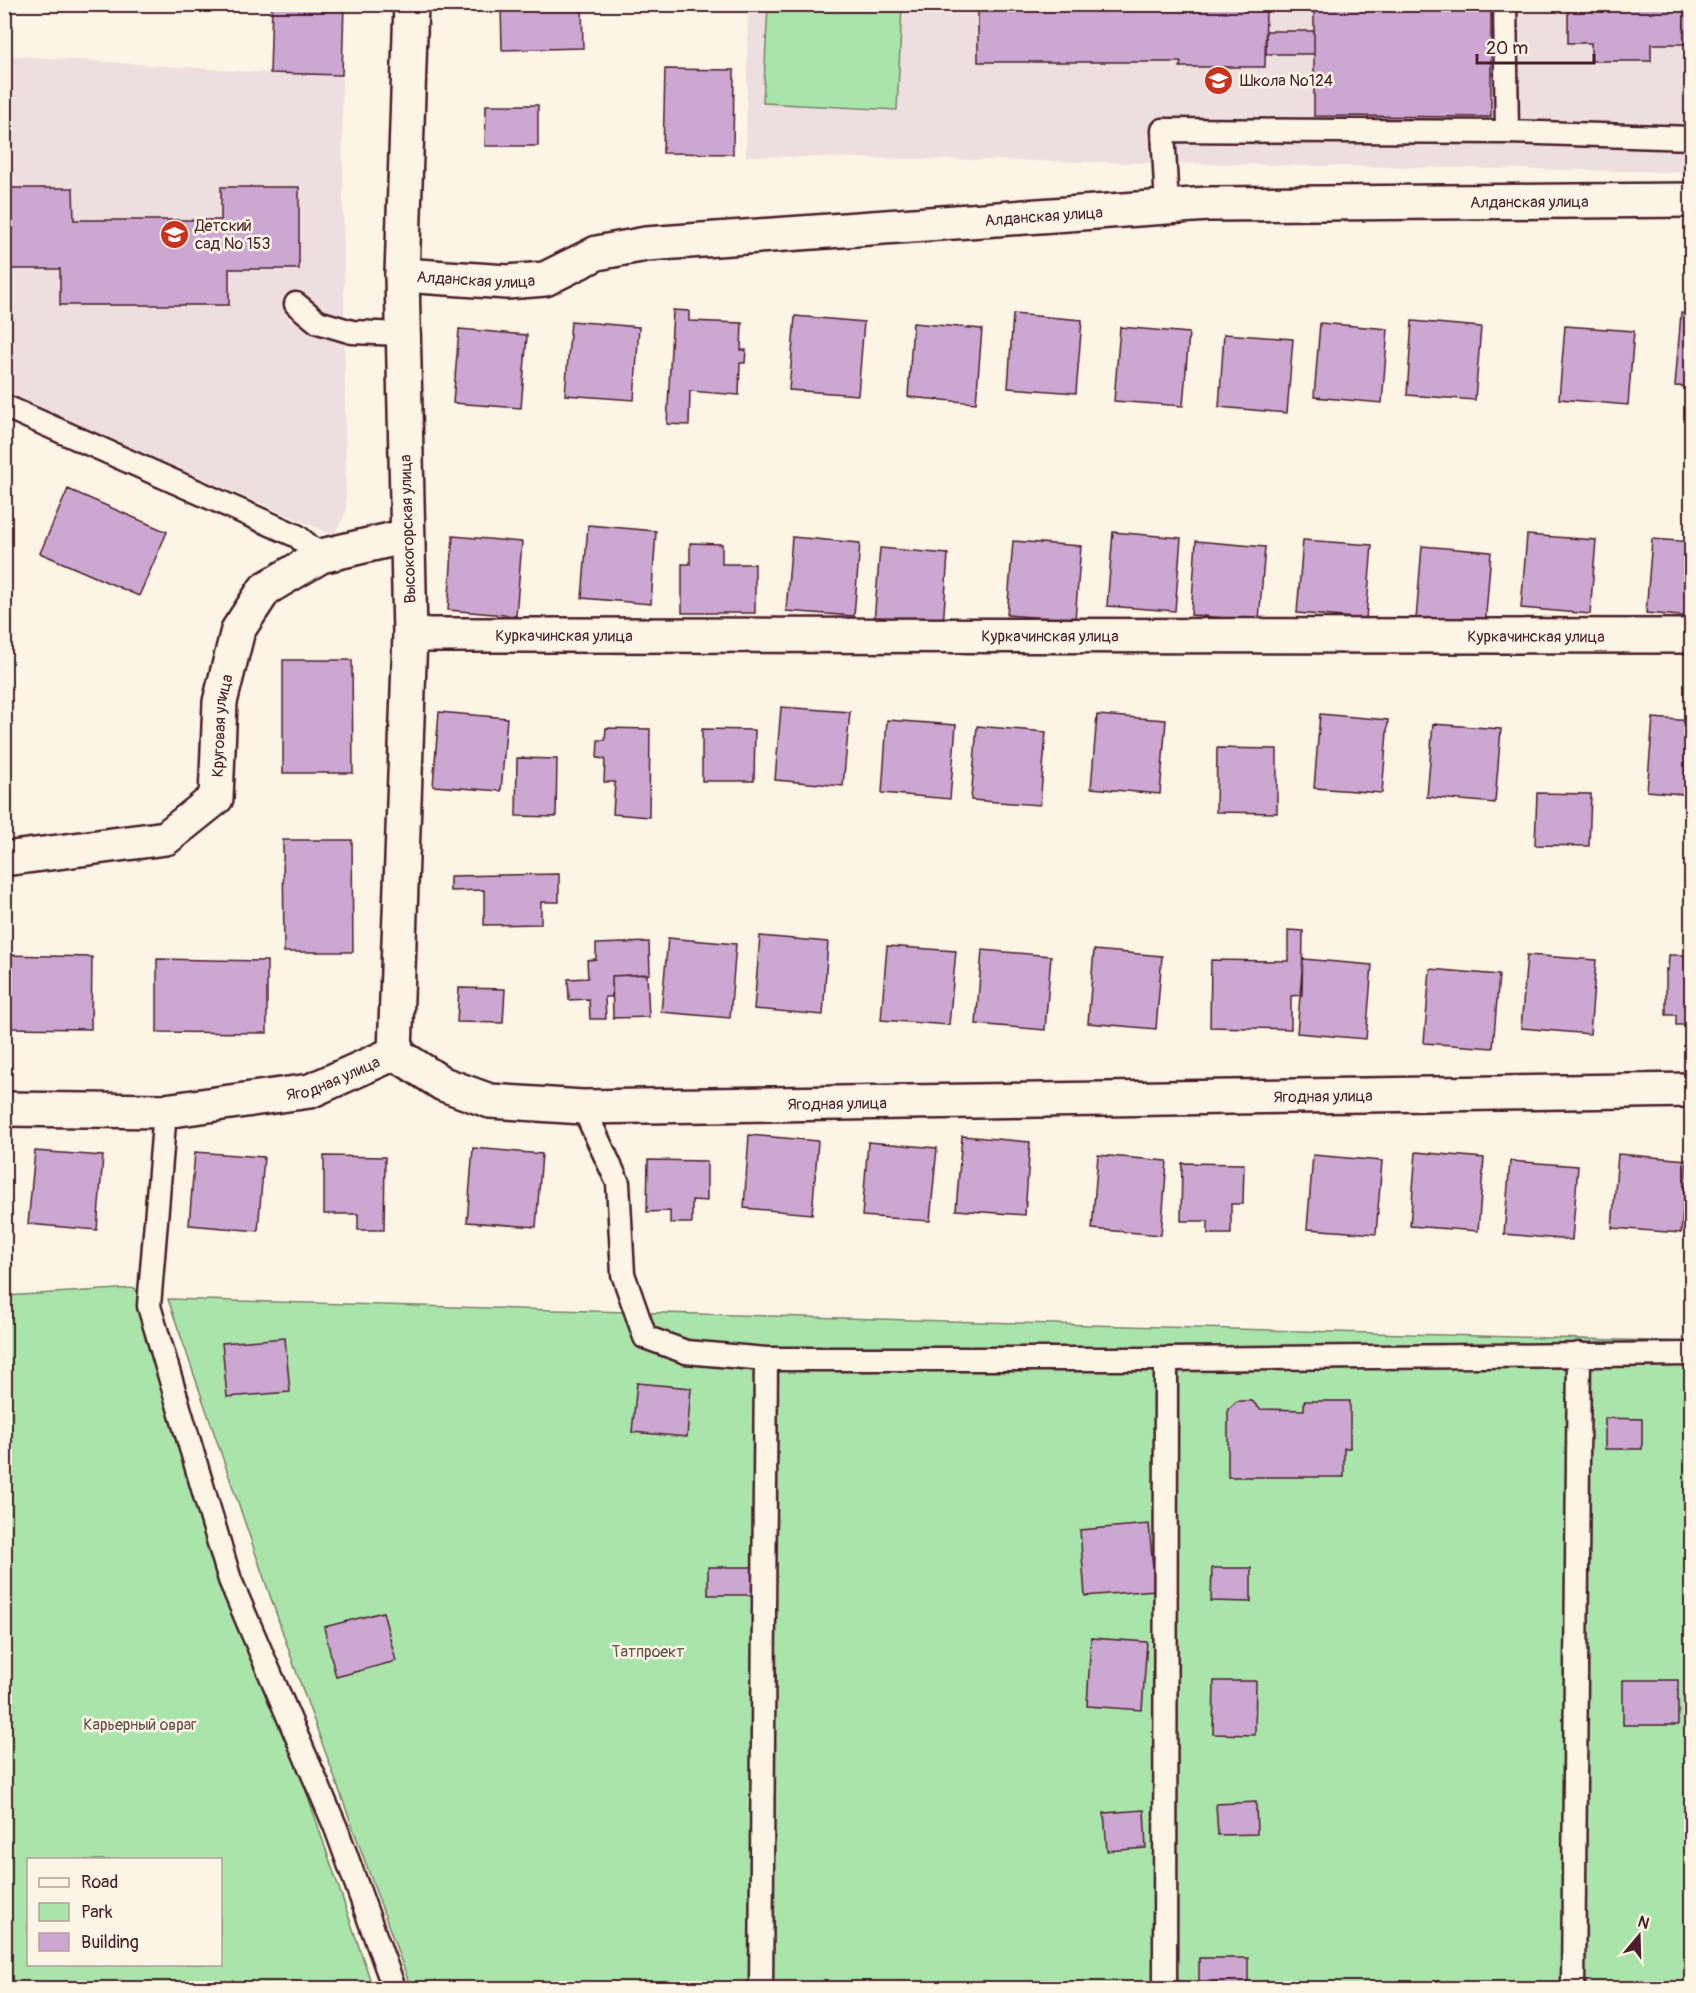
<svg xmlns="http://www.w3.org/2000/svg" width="1696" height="1993" viewBox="0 0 1696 1993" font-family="Pangolin,sans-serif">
  <rect width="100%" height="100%" fill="#fcf5e5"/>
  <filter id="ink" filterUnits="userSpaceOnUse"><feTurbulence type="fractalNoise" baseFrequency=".0167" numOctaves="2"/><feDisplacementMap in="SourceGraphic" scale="12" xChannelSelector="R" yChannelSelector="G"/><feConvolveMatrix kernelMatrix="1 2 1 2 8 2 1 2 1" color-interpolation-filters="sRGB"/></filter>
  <g filter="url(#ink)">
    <!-- built -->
    <path fill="#eddedf" d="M748,5H1691V172L746,156Z
      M4,55L270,73L342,75L346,512L334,535L5,394Z"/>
    <!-- green -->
    <path fill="#a9e5ab" stroke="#7a826b" stroke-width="1.5" fill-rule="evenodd" d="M768,5H902L897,110L763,103Z
      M135,1288L373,1988H5V1296ZM28,1860H220V1964H28Z
      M168,1299L1691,1342V1988H411L297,1674Z"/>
    <!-- building -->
    <path fill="#cba7d1" stroke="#4a1f2b" stroke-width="1.5" d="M272,4H344L342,75L270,73Z
      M501,4H582L583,48L502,50Z
      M978,4H1266L1265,67H1180L1181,62H978Z
      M1314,4H1491V117L1314,116Z
      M1568,4H1689V44H1651V61H1591V43H1568Z
      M1266,31H1314V54H1266Z
      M665,69L734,70L733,154L663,153Z
      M486,105H538V146H485Z
      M221,187H299V269H229V305H60V269H4V188H73L74,220H221Z
      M673,310L689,311V321L742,323L741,350H746L745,363H740L739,395L690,391L689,425L667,424Z
      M1681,313L1692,314V387L1675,386Z
      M1013,314L1082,320L1076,393L1008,388Z
      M795,316L864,322L858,395L789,390Z
      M571,321L639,327L634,400L565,395Z
      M1412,321L1481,327L1475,400L1407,395Z
      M913,323L982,329L976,403L908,397Z
      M1320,323L1388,329L1382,403L1314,397Z
      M1565,326L1634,331L1628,405L1559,399Z
      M1120,327L1189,333L1183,406L1114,401Z
      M459,329L527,335L521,408L453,403Z
      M1224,334L1293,339L1287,413L1219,407Z
      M68,489L167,532L139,596L40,553Z
      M588,525L656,531L651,604L582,598Z
      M1113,532L1181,538L1175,611L1107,606Z
      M1527,535L1596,540L1590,614L1521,608Z
      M453,536L522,542L516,616L448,610Z
      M792,537L860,543L854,616L786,611Z
      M1652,539L1692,542V617L1646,613Z
      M1303,540L1372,545L1366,619L1297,613Z
      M1013,541L1081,546L1075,620L1007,615Z
      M1196,541L1265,547L1259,621L1191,615Z
      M690,543L722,544V564H755V613H682V564H690Z
      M1422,546L1491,552L1485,626L1416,620Z
      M880,548L948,554L943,627L874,622Z
      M283,660H352L353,773H283Z
      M781,707L850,712L843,786L775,780Z
      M439,712L507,718L501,791L433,786Z
      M1320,714L1388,720L1382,793L1314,788Z
      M1097,715L1166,720L1160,794L1091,788Z
      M1653,718L1692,721V795L1647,791Z
      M887,720L956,725L950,799L882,793Z
      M1433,724L1501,729L1495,803L1427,797Z
      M977,726L1046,732L1040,805L971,800Z
      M606,728L650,729L649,817L613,814L615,782H604L605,759L597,758L598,740H605Z
      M702,729L755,730L754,781H702Z
      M1217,748L1277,749V813L1216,812Z
      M517,758L557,759L556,817L516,816Z
      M1537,793L1591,794L1589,846L1535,845Z
      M283,840H352L353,952H284Z
      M559,874V902H541V924L484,925V890L450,891V876Z
      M1288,930L1303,931L1302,995L1291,996V1029L1210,1027L1211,960L1288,961Z
      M760,936L828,942L823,1015L754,1009Z
      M668,938L736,944L730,1018L661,1012Z
      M649,942L650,974L612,976V997H605L606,1019H590L589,999L569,1000L568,979L588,978L587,960L596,959V944Z
      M887,946L956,951L949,1025L881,1020Z
      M982,950L1051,956L1045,1030L976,1024Z
      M1094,950L1162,956L1156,1029L1088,1023Z
      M4,955L92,957L91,1029L4,1028Z
      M1527,955L1596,960L1590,1034L1521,1028Z
      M1669,955H1692V1025H1676V1015H1666V969L1668,970Z
      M157,959L267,961V1033L157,1032Z
      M1303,959L1372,965L1366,1039L1297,1033Z
      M1430,969L1499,975L1493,1048L1424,1043Z
      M647,974L649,1017L613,1018L612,976Z
      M459,988L505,989L503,1023L457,1022Z
      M749,1135L818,1141L812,1214L744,1208Z
      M962,1136L1030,1142L1025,1215L956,1210Z
      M868,1142L937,1148L930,1221L862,1216Z
      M473,1148L542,1154L536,1227L467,1222Z
      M35,1151L103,1156L97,1230L28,1224Z
      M195,1152L264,1157L258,1231L189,1225Z
      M1416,1152L1484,1158L1478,1231L1410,1226Z
      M1618,1154L1687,1160L1681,1233L1612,1228Z
      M1098,1155L1167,1161L1161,1235L1092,1229Z
      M1313,1155L1382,1161L1376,1234L1307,1229Z
      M324,1156L385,1157L384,1230H358V1214H324Z
      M648,1160L707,1161V1201L692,1200V1223H670V1211L647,1212Z
      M1510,1161L1578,1166L1572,1240L1504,1234Z
      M1182,1163L1244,1164L1243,1204H1231V1234H1208V1221H1181Z
      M285,1338L290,1392L227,1397L222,1343Z
      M637,1383L691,1388L687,1437L632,1432Z
      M1237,1401H1252L1260,1409L1304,1410V1401H1350V1448H1344V1477H1228V1409Z
      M1605,1418L1642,1419V1449H1605Z
      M1149,1524L1155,1590L1085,1596L1080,1530Z
      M708,1567H754V1595H708Z
      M1212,1568H1251V1602L1211,1601Z
      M383,1612L396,1661L336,1677L324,1627Z
      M1091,1638L1147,1642L1142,1710L1087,1706Z
      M1623,1680H1678V1725H1623Z
      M1214,1681H1256L1255,1735L1213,1734Z
      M1256,1802L1257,1834L1218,1835L1216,1804Z
      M1144,1810L1146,1848L1107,1851L1104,1813Z
      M1199,1958H1248V1988H1199Z"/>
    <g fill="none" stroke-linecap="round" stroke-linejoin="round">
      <defs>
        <path id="lane" d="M1505,4L1507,132L1692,138
          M1167,207L1163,130L1507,132
          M296,304L318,322L352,332L402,334
          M4,406L297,536L321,556
          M583,1107L618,1183L623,1274L645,1337L686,1352L766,1359H1166L1692,1354
          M165,1111L149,1306L230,1580L336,1828L394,1988
          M761,1988L766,1359
          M1165,1988L1166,1359
          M1573,1988L1579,1354"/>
        <g id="street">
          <path id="s1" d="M402,275L507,282L545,279L597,253L646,244L1208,204L1692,200"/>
          <path id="s2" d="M410,635L1692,636"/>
          <path id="s3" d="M4,859L166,838L216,798L220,702L238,630L265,589L321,556L407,536"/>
          <path d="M395,1053L410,635L402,275L411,4"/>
          <path id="s4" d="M4,1109L165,1111L310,1091L395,1053L443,1084L490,1101L583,1107L1692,1090"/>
        </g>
      </defs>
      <!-- lane casing -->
      <use href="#lane" stroke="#4a1f2b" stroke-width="27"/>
      <!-- street casing -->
      <use href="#street" stroke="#4a1f2b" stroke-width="38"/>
      <!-- lane -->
      <use href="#lane" stroke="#fcf5e5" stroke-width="22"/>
      <!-- street -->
      <use href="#street" stroke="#fcf5e5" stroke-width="33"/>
    </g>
  </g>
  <!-- icons -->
  <defs>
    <symbol id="school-disc" viewBox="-11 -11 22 22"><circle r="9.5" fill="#c8321e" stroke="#fcf5e5"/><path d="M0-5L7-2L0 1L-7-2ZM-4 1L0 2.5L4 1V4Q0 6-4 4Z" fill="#fff"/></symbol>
  </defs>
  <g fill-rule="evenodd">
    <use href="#school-disc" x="1202" y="64" width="33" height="33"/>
    <use href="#school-disc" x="158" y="218" width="33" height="33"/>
  </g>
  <g text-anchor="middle" stroke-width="5" stroke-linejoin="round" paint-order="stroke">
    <!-- poi labels -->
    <g font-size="16" fill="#4a1f2b" stroke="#fcf5e5" text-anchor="start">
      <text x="1240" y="86">Школа №124</text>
      <text x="195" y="231">Детский<tspan x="195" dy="18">сад № 153</tspan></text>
    </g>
    <!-- street labels -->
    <g font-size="16" fill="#4a1f2b" stroke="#fcf5e5">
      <text dy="6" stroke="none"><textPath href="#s1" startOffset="1136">Алданская улица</textPath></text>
      <text dy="6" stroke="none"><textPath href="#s1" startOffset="650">Алданская улица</textPath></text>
      <text dy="6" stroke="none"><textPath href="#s1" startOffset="74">Алданская улица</textPath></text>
      <text transform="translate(407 529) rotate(-92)" y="6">Высокогорская улица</text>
      <text dy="6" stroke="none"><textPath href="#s2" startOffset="154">Куркачинская улица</textPath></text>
      <text dy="6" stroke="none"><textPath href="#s2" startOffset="640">Куркачинская улица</textPath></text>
      <text dy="6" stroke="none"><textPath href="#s2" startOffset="1126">Куркачинская улица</textPath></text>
      <text dy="6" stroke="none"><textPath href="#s3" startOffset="300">Круговая улица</textPath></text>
      <text dy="6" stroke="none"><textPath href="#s4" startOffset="333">Ягодная улица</textPath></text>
      <text dy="6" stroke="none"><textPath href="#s4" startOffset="1341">Ягодная улица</textPath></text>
      <text dy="6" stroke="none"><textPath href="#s4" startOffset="855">Ягодная улица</textPath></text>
    </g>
    <!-- park labels -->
    <g font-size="16" fill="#62504b" stroke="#fcf5e5">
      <text x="648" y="1657">Татпроект</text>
      <text x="140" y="1730">Карьерный овраг</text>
    </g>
  </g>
  <!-- margin -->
  <rect width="1696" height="1993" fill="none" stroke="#fcf5e5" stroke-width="24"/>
  <rect x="12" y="12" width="1672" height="1969" fill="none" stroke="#4a1f2b" stroke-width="2" filter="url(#ink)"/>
  <!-- legend -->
  <rect x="27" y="1858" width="195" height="108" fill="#fcf5e5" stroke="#b59f9b" stroke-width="1.5"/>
  <rect x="39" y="1878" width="30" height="9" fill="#fcf5e5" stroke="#b59f9b" stroke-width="1.5"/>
  <text x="81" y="1888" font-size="18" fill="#4a1f2b">Road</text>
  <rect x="39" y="1903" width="30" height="18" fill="#a9e5ab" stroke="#b59f9b" stroke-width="1.5"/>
  <text x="81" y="1918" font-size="18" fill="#4a1f2b">Park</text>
  <rect x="39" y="1933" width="30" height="18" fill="#cba7d1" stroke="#b59f9b" stroke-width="1.5"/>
  <text x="81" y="1948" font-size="18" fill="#4a1f2b">Building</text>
  <!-- north arrow -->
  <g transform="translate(1639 1936) rotate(19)" stroke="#fcf5e5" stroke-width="4.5" paint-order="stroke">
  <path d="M0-4.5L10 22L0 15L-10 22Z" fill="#4a1f2b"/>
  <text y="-9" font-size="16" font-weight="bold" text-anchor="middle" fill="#4a1f2b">N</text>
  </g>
  <!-- scale -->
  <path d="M1477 54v9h117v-9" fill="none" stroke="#4a1f2b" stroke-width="3"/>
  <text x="1486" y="54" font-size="18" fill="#4a1f2b" stroke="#fcf5e5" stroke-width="4.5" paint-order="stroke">20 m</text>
</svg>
